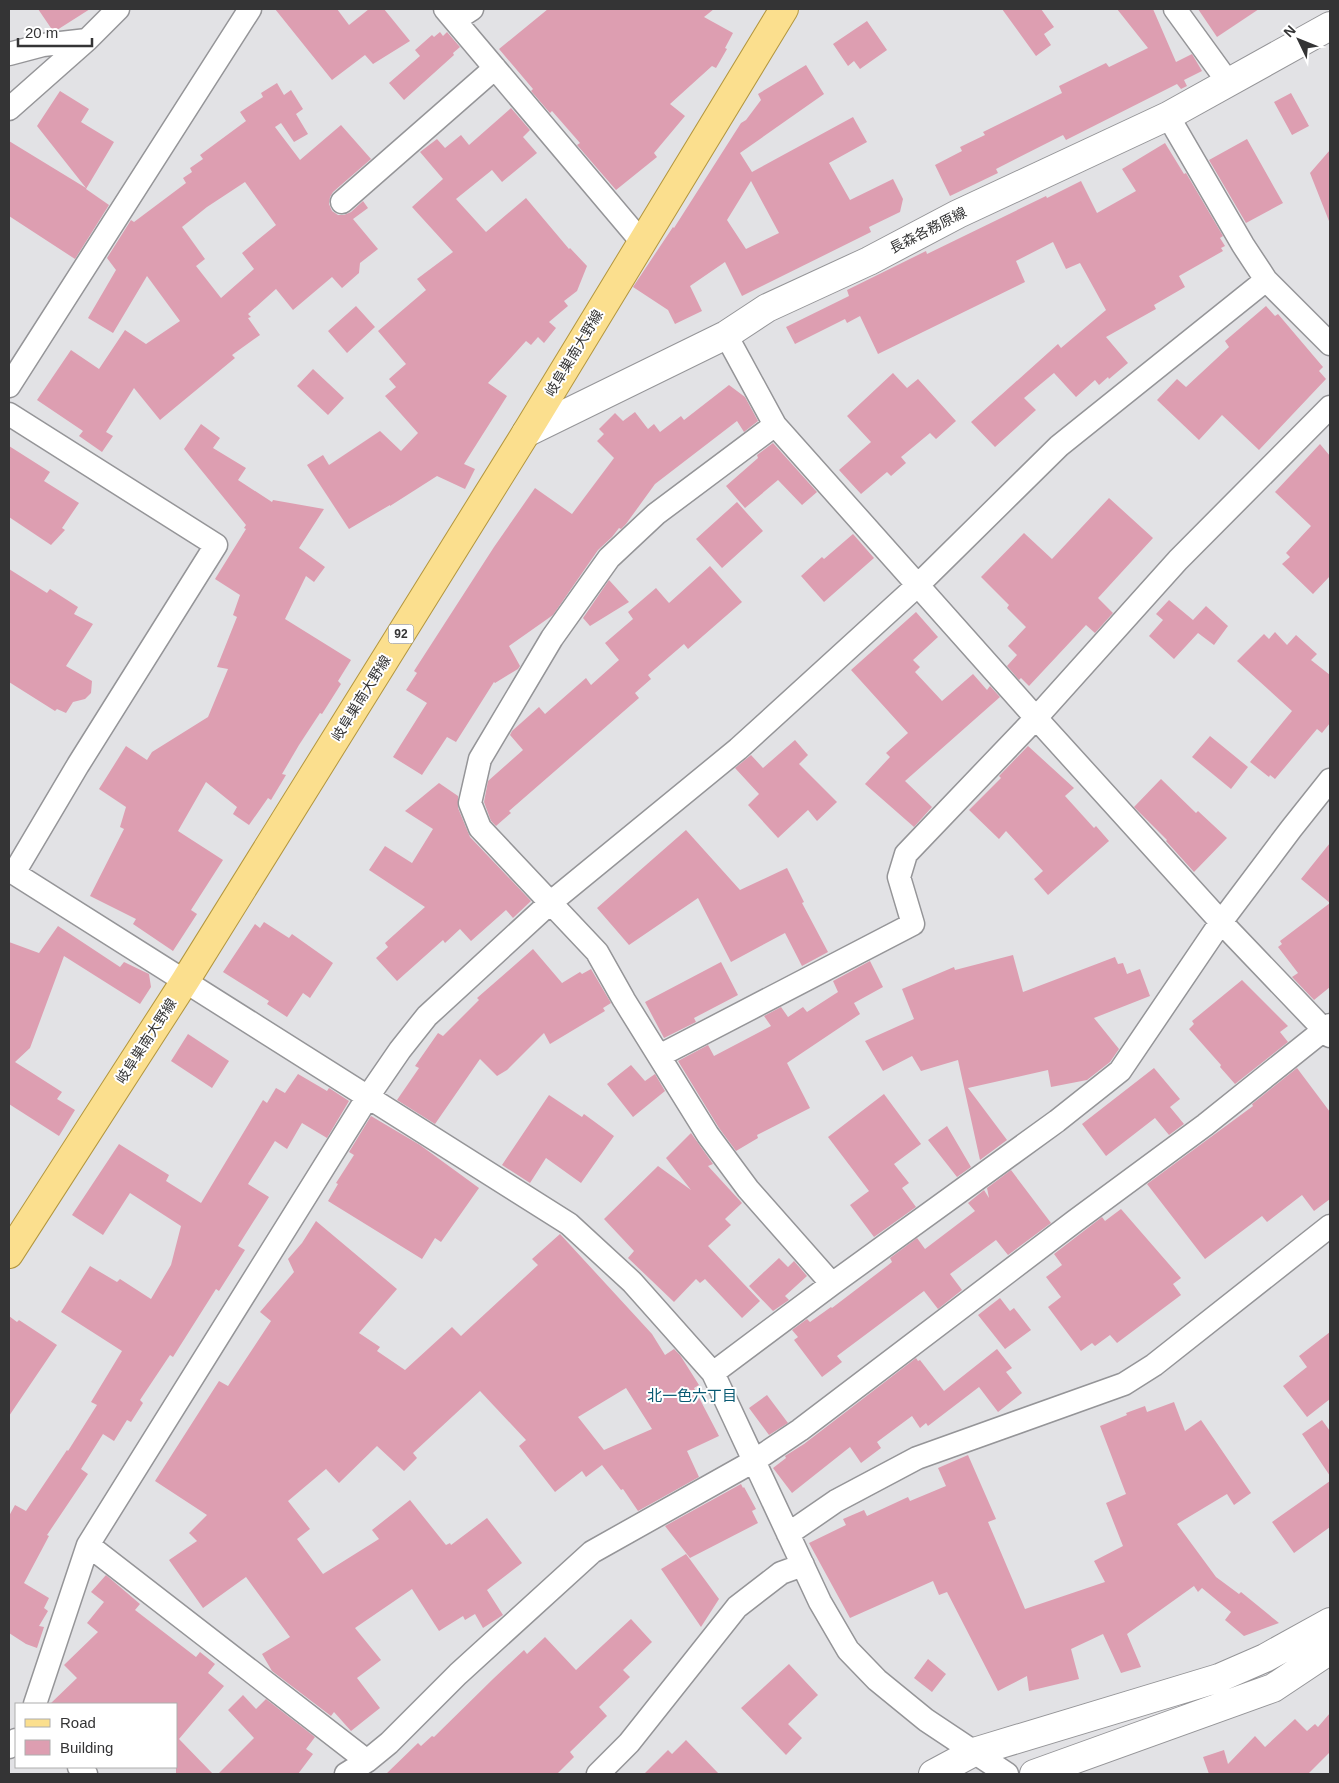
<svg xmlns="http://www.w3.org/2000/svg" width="1339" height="1783" viewBox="0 0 1339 1783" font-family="Arial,'Noto Sans JP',sans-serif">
  <rect width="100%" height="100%" fill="#e2e2e5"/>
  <!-- building -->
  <path fill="#dd9eb1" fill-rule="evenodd" d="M38,9H90L57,30L53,31Z
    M275,9H337L349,25L369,9H384L410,41L373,64L365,55L332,80Z
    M548,9H714L704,17L733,33L725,48L727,49L716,68L712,66L670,104L685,116L654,153L657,157L616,190L577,145L580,143L552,111L550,113L531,91L533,89L499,49Z
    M1002,9H1041L1054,27L1044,34L1051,45L1036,56Z
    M1117,9H1153L1176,62L1192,54L1202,71L1184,80L1187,86L1181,89L1177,84L1066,140L1063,135L996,169L998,173L950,196L935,165L962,151L960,147L985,135L983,132L1062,93L1059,86L1106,63L1109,67L1148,48Z
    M1198,9H1259L1217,37Z
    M867,21L887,50L860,69L854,61L848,66L833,44Z
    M440,32L443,36L447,32L460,47L453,53L454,55L404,100L389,83L420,56L415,50L432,35L434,37Z
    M806,65L824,94L740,153L752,172L853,117L867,142L829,163L850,200L893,179L903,199L900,212L869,227L871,232L742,296L725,262L690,286L702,311L675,324L668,310L633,287L673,227L674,228L741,123L746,120L761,100L758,94ZM751,181L779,233L746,249L727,220Z
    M277,83L284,95L291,90L303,109L296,114L308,134L294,142L281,123L275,127L300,160L341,125L371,159L333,192L330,197L329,204L332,211L338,215H344L351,212L363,201L368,208L353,219L378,249L360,263L359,273L342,288L332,277L293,310L276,289L248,314L251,317L248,318L260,335L232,355L235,358L160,420L134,388L106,432L113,436L102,452L79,436L83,431L37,400L71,350L99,369L125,330L146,344L180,321L147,276L113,333L88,318L116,270L107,258L131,220L134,222L186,183L183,178L192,172L190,168L203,159L200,155L246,121L240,112L263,97L261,93ZM245,182L276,225L242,253L254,269L221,298L196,266L205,259L182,227L207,207Z
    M60,91L89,109L81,122L114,142L86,189L109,205L75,259L9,216V141L86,188L37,126Z
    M1291,93L1309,126L1292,135L1274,102Z
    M511,108L530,130L523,137L537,153L502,182L492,170L456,199L486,232L526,198L569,249L570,248L587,266L577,291L564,301L568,306L549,322L556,328L544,343L538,337L531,345L526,341L488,383L507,396L464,464L475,469L465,489L437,476L390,506V505L349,529L307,465L323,455L329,465L380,431L401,451L418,433L385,396L396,387L389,379L406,364L378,331L426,290L417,279L453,252L412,207L443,179L420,152L437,139L445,148L461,135L469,145Z
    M1247,139L1283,203L1246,223L1209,160Z
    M1165,143L1184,174L1186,173L1223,236L1220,238L1225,246L1221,248L1223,251L1179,276L1185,287L1154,305L1156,309L1106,337L1128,363L1109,379L1108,377L1099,385L1095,380L1076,397L1054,373L1024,398L1036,410L995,447L971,422L1058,344L1061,348L1106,310L1080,263L1066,269L1053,242L1016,261L1025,282L878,354L860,316L847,323L845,319L795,344L786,327L849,296L847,290L926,251L927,254L1046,196L1047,198L1081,181L1097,213L1136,191L1122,169Z
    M1330,150V221H1329L1310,173Z
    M356,306L375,327L347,353L328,331Z
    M1266,306L1275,316L1278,314L1323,367L1319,371L1326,379L1259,450L1222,415L1199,440L1157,400L1177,379L1186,387L1229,347L1225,341Z
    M313,369L344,398L328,415L297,386Z
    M893,373L907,388L918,379L956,421L936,439L930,433L901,457L906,463L891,476L887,472L861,494L839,470L871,442L847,416Z
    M729,385L745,397L758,421L744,432L737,421L655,484L626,524L621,529L619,528L612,537L598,550L553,615L509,646L520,666L518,669L495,683L494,682L456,742L447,737L422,775L393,757L427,703L406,690L417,673L414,671L494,547L535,488L572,514L614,458L597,441L604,434L599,429L615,413L623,421L635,412L648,429L654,424L660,432L681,416L684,420Z
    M201,424L220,438L213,448L246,468L238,480L272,502L273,500L324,509L299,548L325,567L314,582L306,576L285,619L351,660L338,681L341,684L322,714L320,713L299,745L282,774L286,775L271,800L268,798L249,825L233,814L237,807L206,782L178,831L223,860L191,910L197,914L173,951L133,924L136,919L90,896L124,829L120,827L126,807L99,789L126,746L147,760L152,752L208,717L228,669L217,667L237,617L233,615L240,595L215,579L246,529L244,528L246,525L184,449Z
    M773,443L817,492L802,505L778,480L745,508L726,486L758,458L757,455Z
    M1320,444L1330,456V576L1313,594L1282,564L1290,557L1286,553L1311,526L1275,492Z
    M9,446L50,472L44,481L79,503L62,528L65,530L51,545L9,517Z
    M1109,498L1153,538L1098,598L1113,613L1095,633L1086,625L1029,686L1021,678L1019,680L1007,666L1017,655L1008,646L1026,627L1007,608L1009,605L981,577L1024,533L1052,559Z
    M737,502L763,531L722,568L696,539Z
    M853,534L874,558L824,602L801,576L822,557L824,559Z
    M710,566L742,602L688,649L684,644L648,675L651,679L635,693L639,698L509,811L511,813L496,826L491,821L484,802L488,781L523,750L510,735L512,731L539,707L545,714L586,678L591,685L619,660L605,643L633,619L628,612L656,588L669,603Z
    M9,569L47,593L50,589L78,607L74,614L93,624L66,666L92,681L91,693L85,699L73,702L66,713L57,709L55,711L9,682Z
    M609,580L629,602L590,626L583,618Z
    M1169,600L1193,620L1206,606L1228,626L1214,645L1198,633L1174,659L1149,636L1163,620L1156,614Z
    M916,612L938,637L913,660L920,667L915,672L942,701L973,674L987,690L990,686L1000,697L905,781L932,807L914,827L865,784L890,757L886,753L908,733L851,670Z
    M1275,632L1287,645L1296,635L1317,654L1311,660L1330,675V723L1322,733L1317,729L1275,779L1270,775L1269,777L1250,762L1292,711L1237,661L1264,634L1269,639Z
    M1210,736L1248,767L1231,789L1192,757Z
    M795,740L808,755L799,764L837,802L817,821L808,810L778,838L748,805L759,794L735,768L751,755L763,768Z
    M1028,746L1074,788L1065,796L1094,828L1096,826L1109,841L1048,895L1034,879L1043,871L1006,831L999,839L969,810L1001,778L999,776Z
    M1161,779L1196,813L1198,811L1227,838L1194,872L1166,841L1167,840L1134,807Z
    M439,783L458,796V808L470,837L531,901L513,918L506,910L471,941L460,929L445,943L443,940L397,981L376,958L388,947L385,943L425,907L369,870L385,846L412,863L433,829L405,811Z
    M686,830L740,890L787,868L804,902L802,903L828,952L802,966L785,933L731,962L698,898L629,945L597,908Z
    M1330,843V987L1314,1000L1292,977L1298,973L1278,947L1282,944L1280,941L1330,903L1301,879Z
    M264,922L289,938L292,934L333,963L310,998L303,993L287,1017L267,1004L269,1001L223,972L255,924L260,928Z
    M58,926L120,967L124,962L149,974L151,987L140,1004L64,956L30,1048L15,1062L62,1092L57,1099L75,1110L59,1136L9,1104V942L39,953Z
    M533,949L562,983L580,972L582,974L591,969L611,1003L603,1008L605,1011L550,1044L544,1033L507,1070L497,1076L480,1059L435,1124L397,1100L419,1068L415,1066L438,1033L443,1036L479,1000L477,998Z
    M1013,955L1023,992L1115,957L1118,964L1123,963L1127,974L1140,969L1150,996L1094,1018L1119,1049L1110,1062L1087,1080L1051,1087L1048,1070L968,1088L1007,1140L980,1160L958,1060L921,1071L912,1056L883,1071L865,1041L914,1019L902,989L954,967L955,970Z
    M870,961L883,987L854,1003L860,1014L787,1063L810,1108L757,1135L758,1138L736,1151L719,1128L678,1061L708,1045L714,1056L771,1026L764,1016L781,1007L788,1017L803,1007L807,1012L838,992L833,981Z
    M721,962L738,995L694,1018L696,1022L664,1038L645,1002Z
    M1242,980L1288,1026L1280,1032L1288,1042L1235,1084L1220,1067L1221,1065L1189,1029L1194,1024L1192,1021Z
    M188,1034L229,1061L212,1088L171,1061Z
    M631,1065L645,1081L655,1074L665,1091L633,1117L607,1084Z
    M1154,1068L1180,1099L1170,1107L1184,1124L1169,1135L1155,1118L1106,1156L1082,1124Z
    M1297,1068L1330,1112V1199L1314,1211L1302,1195L1267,1222L1262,1216L1205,1259L1147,1184L1253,1106L1252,1104Z
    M298,1074L327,1091L329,1088L349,1101L327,1138L302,1123L287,1149L275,1141L248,1184L269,1197L238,1246L245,1250L219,1291L216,1289L173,1357L170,1355L140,1400L143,1403L131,1422L127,1420L114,1441L103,1434L81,1469L88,1474L47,1535L49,1536L24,1583L49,1598L44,1608L48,1611L39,1626L44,1627L37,1648L26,1644L9,1633V1516L15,1505L26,1511L67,1450L68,1451L97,1405L91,1402L122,1351L61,1312L90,1266L117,1282L120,1279L151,1299L171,1265L181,1226L130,1193L103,1235L72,1215L119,1144L169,1175L166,1181L201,1203L263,1100L267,1103L276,1088L285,1093Z
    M884,1094L921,1144L894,1164L909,1183L902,1188L916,1207L874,1237L850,1205L869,1191L828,1137Z
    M549,1095L582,1117L584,1114L614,1136L581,1183L546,1158L530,1183L502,1165Z
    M371,1116L420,1145L479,1188L441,1242L435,1238L422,1259L328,1201L338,1184L336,1183L354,1155L349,1152Z
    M947,1126L971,1167L957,1177L928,1140Z
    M691,1133L713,1164L708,1166L742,1203L725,1219L731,1225L708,1246L760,1301L742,1318L705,1279L700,1283L696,1279L674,1302L628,1258L634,1251L604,1219L658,1166L691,1190L666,1158Z
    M1011,1170L1051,1223L1008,1255L996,1240L950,1274L962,1290L938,1309L924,1291L837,1356L842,1362L822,1377L794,1340L798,1337L792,1330L807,1319L810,1322L831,1307L832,1308L887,1266L892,1262L890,1258L917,1238L925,1249L975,1211L968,1203L984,1190L989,1198L987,1188Z
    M1121,1209L1181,1278L1173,1284L1181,1295L1117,1343L1110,1335L1095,1346L1092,1343L1081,1351L1048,1307L1061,1297L1046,1277L1062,1265L1054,1254L1102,1217L1105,1221Z
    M316,1221L397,1289L359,1333L380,1347L377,1351L405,1370L452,1327L461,1336L538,1265L532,1259L560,1234L652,1334L665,1355L674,1349L680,1355L699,1385L694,1388L719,1436L687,1451L699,1477L638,1511L623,1489L621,1490L602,1465L586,1477L582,1471L555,1492L519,1446L526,1440L480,1391L413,1453L417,1458L404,1471L377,1446L339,1483L326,1469L288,1501L310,1529L297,1539L323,1574L379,1539L372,1530L410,1500L446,1545L450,1543L451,1545L487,1518L522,1563L487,1590L503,1615L483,1628L475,1614L465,1620L463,1616L439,1631L412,1589L355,1628L381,1660L357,1678L380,1708L351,1731L334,1712L331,1716L272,1671L262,1654L290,1637L246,1577L203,1608L169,1560L197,1541L189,1533L207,1515L155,1481L219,1381L228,1386L271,1321L260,1312L294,1272L288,1259L302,1243ZM626,1388L652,1429L604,1450L578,1417Z
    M779,1258L788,1267L794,1261L807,1276L785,1296L789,1300L773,1311L749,1286Z
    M1000,1298L1010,1311L1014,1308L1031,1330L1005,1349L978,1315Z
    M9,1316L17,1322L19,1320L57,1345L9,1416Z
    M1330,1332V1399L1307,1417L1283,1386L1307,1367L1299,1356Z
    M997,1349L1012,1368L1006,1372L1022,1393L998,1412L979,1387L928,1426L926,1423L920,1428L912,1416L877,1442L881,1448L861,1463L850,1447L792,1493L773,1468L786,1458L785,1456L804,1444L916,1358L918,1361L920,1360L944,1391Z
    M767,1395L788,1423L769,1435L749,1408Z
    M1174,1402L1185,1431L1201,1420L1251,1493L1234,1505L1227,1494L1177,1524L1216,1577L1239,1594L1241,1592L1279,1623L1244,1636L1225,1620L1231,1612L1202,1588L1198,1592L1194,1586L1127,1634L1141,1667L1121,1673L1103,1634L1071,1649L1079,1679L1029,1691L1027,1676L998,1691L947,1592L939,1595L933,1581L850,1618L809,1543L846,1525L843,1519L864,1510L867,1516L908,1497L910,1501L946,1486L938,1468L968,1455L996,1519L988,1522L1025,1609L1105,1582L1094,1561L1123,1546L1106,1503L1126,1494L1100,1426L1127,1415L1126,1413L1145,1406L1147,1412Z
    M1322,1420L1330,1431V1476L1302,1434Z
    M1330,1481V1527L1294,1553L1272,1522Z
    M741,1484L743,1488L744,1487L756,1509L752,1511L758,1523L690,1558L665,1526Z
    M686,1554L719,1599L701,1627L661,1569Z
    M106,1575L140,1604L135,1610L196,1657L200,1652L215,1664L208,1673L224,1686L179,1739L213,1774H176V1704H50L77,1678L64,1665L98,1632L87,1623L104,1602L91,1592Z
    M631,1619L652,1642L623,1670L630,1677L599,1707L607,1716L570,1752L574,1757L557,1774H386L418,1743L421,1746L432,1736L434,1737L493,1679L524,1650L527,1654L545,1637L576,1670Z
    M928,1659L946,1674L932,1692L914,1678Z
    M789,1664L818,1695L788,1724L802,1738L786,1755L741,1708Z
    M243,1695L256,1709L266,1699L315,1737L306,1749L313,1754L298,1774H218L254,1738L228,1710Z
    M1330,1713V1752L1308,1774H1209L1203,1757L1224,1750L1228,1764L1255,1736L1265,1747L1295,1719L1307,1731L1315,1724L1318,1727Z
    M686,1740L719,1774H644L668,1750L672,1754Z"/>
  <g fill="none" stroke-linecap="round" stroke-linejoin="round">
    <defs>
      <path id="street" d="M445,9L641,241
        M1175,9L1228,82
        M455,20L472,9
        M9,54L43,45L87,40
        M9,109L87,40L118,9
        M1168,116L1243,245L1266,280L1330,344
        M342,202L495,68
        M726,335L775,425L1036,718L1221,922L1330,1036
        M9,386L250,9
        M9,414L216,545L78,765L14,873
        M775,425L656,514L609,558L552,638L480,759L470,803L480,828L597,952L624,1000L708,1135L748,1189L832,1284
        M9,870L569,1224L632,1282L713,1373L820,1602L848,1650L877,1680L926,1720L1007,1774
        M659,1056L913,924L899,877L906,854L1036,718L1178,560L1330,407
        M713,1373L832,1284L1057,1121L1120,1071L1221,922L1291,829L1330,780
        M788,1534L836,1501L917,1458L1124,1384L1154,1365L1330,1226
        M88,1545L367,1761
        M35,1704L88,1545L367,1098L400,1050L427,1016L550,903L738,749L918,585L1059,446L1266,280
        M9,1747L16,1740
        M79,1767L86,1774
        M346,1774L367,1761L389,1743L458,1674L592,1552L754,1461L800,1430L1075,1221L1205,1125L1330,1025
        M598,1774L629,1743L737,1607L781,1573L803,1565"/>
      <path id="secondary" d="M526,433L726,335L767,308L869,261L958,214L1168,116L1330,26
        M933,1774L974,1752L1219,1678L1265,1658L1330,1622
        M1034,1774L1273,1688L1330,1650"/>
      <path id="primary" d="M9,1254L185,981L526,433L784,9"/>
    </defs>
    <!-- street casing -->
    <use href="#street" stroke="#959598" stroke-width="25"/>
    <!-- secondary casing -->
    <use href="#secondary" stroke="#959598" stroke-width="30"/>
    <!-- primary casing -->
    <use href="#primary" stroke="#b3963e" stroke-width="30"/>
    <!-- street -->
    <use href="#street" stroke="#fff" stroke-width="22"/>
    <!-- secondary -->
    <use href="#secondary" stroke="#fff" stroke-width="28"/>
    <!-- primary -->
    <use href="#primary" stroke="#fbdf8e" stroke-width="28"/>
  </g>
  <g text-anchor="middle" stroke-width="4" stroke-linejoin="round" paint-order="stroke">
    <!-- shield labels -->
    <rect fill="#fff" stroke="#717172" stroke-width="1" x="388.5" y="624.5" width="25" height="19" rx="4"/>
    <g font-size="12" font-weight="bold" fill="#343435">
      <text x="401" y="638">92</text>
    </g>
    <!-- street labels -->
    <g font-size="14" fill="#343435" stroke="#fff">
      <text transform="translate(928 230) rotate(-27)" y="5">長森各務原線</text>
      <text transform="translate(574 353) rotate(-59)" y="5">岐阜巣南大野線</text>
      <text transform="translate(361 698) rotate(-58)" y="5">岐阜巣南大野線</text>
      <text transform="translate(146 1041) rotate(-57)" y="5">岐阜巣南大野線</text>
    </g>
    <!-- neighbourhood labels -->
    <g font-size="15" fill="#095a73" stroke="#fff">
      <text x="692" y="1401">北一色六丁目</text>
    </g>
  </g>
  <!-- border -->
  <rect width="1339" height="1783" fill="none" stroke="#343435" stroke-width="20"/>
  <!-- legend -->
  <rect x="15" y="1703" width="162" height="65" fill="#ffffff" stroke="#aeaeae"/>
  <rect x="25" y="1719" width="25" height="8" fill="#fbdf8e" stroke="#aeaeae"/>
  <text x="60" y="1728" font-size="15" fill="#343435">Road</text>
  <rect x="25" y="1740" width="25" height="15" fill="#dd9eb1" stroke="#aeaeae"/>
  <text x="60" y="1753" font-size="15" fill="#343435">Building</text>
  <!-- north arrow -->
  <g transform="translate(1299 40) rotate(313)" stroke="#ffffff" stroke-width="4" paint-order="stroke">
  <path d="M0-4L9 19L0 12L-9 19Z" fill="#343435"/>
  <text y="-8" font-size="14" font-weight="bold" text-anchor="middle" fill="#343435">N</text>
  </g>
  <!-- scale -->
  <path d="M18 38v8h74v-8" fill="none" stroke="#343435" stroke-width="2.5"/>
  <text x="25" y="38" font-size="15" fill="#343435" stroke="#ffffff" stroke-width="4" paint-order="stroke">20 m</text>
</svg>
